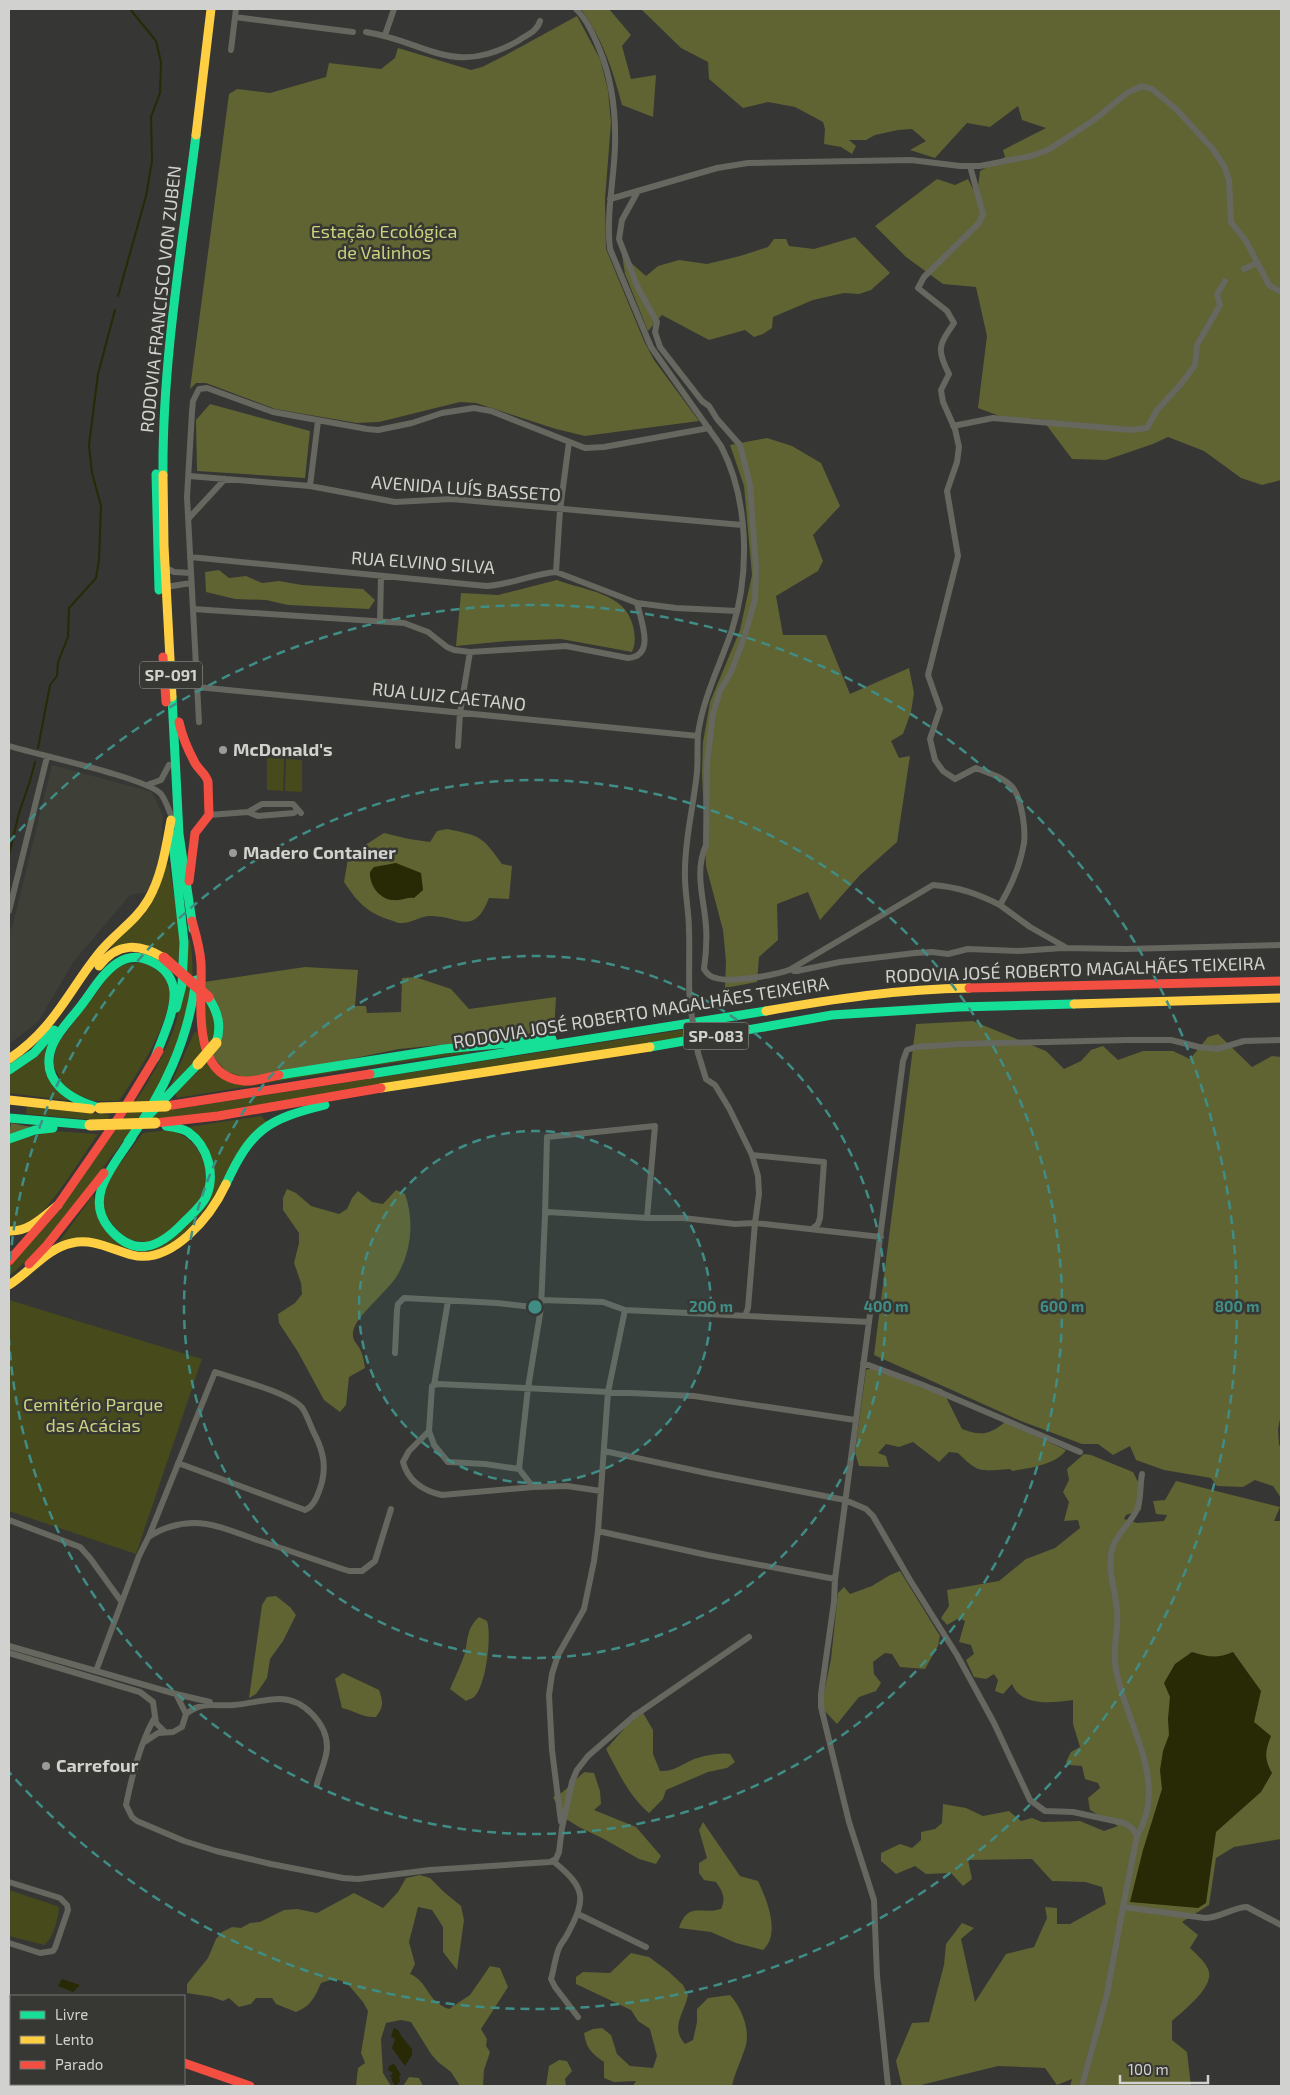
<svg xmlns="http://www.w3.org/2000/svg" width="1290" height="2095" viewBox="0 0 1290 2095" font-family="'Exo 2',sans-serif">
  <rect width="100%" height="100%" fill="#363634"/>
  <!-- built -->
  <path fill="#3e3f37" d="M52,765L152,792L163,816L161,860L149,892L130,895L74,961L38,1022L9,1044V930L12,928Z"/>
  <!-- green -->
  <path fill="#474a1b" d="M267,758L284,759L283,791L267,790Z
    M286,759L302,760V792L285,791Z
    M169,864L180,934L178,964L166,953L110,949L166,865Z
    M189,939H190C193,960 194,982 190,1003C175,1077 128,1137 82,1194C59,1223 38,1253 9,1276V1266C41,1234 67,1197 94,1159C125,1117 160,1072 176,1022C184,995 186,967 189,939Z
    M145,962C150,966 162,972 166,979C182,1008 136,1076 119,1101H94L66,1090L53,1065L57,1044L97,992L113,969L119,965Z
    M203,999C214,1015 220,1028 208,1046Z
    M688,1029L690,1037L243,1108L152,1121L151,1113Z
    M197,1032L202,1053L168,1091L194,1033Z
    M49,1042L47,1059L72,1101L9,1093V1073Z
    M469,1051V1053L372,1066L177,1098L175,1093L207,1061L373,1062Z
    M27,1106L110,1115L106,1121L26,1114Z
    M261,1116L267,1122C239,1161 201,1226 161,1252L59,1242L93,1195L117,1241L165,1244L213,1179L188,1127Z
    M169,1130C198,1137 215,1168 202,1196C197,1209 164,1235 152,1243L125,1239L103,1213V1186L143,1133Z
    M53,1131L98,1134C84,1154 49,1211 31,1222C25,1226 16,1226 9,1228V1142Z
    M9,1300L202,1359L136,1554L9,1511Z
    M9,1890L57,1906L59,1908C58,1920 53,1938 44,1945L9,1936Z"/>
  <!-- forest -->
  <path fill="#606332" d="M581,9H609L631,35L622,46L631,79L656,75L653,117L622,105C613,71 602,37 581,9Z
    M641,9H1281V480L1262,485L1241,478L1204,451L1168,437L1153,444L1106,460L1072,459L1042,419L1005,418L978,408L987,336L976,287L943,284L906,257L875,226L937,179L955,185L968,179L973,189L978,187L980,171L1005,157L1003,150L1046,128L1022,120L1018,106L990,127L967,123L935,158L910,150L926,141L912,129L898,130L875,135L866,140H849L856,146L852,154L841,147L824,144L825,129L823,122L795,107L768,102L743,108L709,79L708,62L681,48Z
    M577,16L600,59L608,90L611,123L605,199L606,249L644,341L654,360L699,421L585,436L556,429L476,403L460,402L379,422L357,423L275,409L206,383H196L190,389L229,94L237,89L270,93L326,77L329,63L381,69L395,58L398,48L471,70L482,67L504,56Z
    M855,237L890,273L871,290L859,294L844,293L813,300L773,317L772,328L763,334L754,337L745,330L709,340L662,315L648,331L625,274L622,255L646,276L658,266L679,260L707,264L740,256L768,247L774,239H786L789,246L814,249Z
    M210,404L310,431L305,478L197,471L196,420Z
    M767,438L792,446L821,463L840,506L813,535L823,561L818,571L776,596L783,635H826L850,694L909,668L914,693L911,712L903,734L891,741L899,758L910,756L897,842L860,875L820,920L808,892L777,904L778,940L759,957L757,982L725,988L726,961L723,930L706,866L702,772L703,742L710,702L740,630L752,575L744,486L730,445Z
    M219,570L229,578L246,576L262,583L279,581L302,585L363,589L375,600L369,609L288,605L266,600L235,599L206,592L205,572Z
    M557,580C585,591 625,592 633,626C635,636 636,642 632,652L561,639L507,641L456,646L461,593L498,595Z
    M447,829C481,836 482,836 502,864L512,866L509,899L489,898C474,936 461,917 432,916C422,915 412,923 402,923C398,924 392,920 387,919C365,911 357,901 344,882L349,853L359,849L384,833L409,839L430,842L437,831Z
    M305,967L358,970L355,1006H366L367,1013L401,1012L402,978L415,977L451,989L469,1009L556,997L554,1034L399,1049L287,1072L246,1078L226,1071L212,1055L220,1040L203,986L204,982Z
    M973,1021L1046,1051L1064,1069L1081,1061L1091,1050L1103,1046L1118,1060L1143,1051H1173L1190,1059L1208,1037L1218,1034L1252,1067L1272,1056L1281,1057V1414L1278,1429L1279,1445L1281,1447V1498L1273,1486L1255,1480L1243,1487L1217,1486L1211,1478L1164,1470L1136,1460L1130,1446L1113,1455L1098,1444H1082L1021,1421L874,1355L916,1024Z
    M11,1123L31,1127L9,1135Z
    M287,1189L296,1193L311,1206L339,1214L347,1209L352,1198L358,1191L372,1202L383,1204L396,1190L405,1194C415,1222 411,1254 395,1279C390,1286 383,1292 377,1299C369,1308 355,1320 353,1332C352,1341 357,1343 360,1349C363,1355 364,1361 365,1368L349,1377L346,1405L340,1412L324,1400L298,1352L279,1323L278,1314L295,1303L302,1294L301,1283L294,1263L299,1243V1233L283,1210V1198Z
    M876,1367L889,1373L942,1389L962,1429C980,1436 990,1435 1005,1422L1066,1450C1056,1465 1029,1468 1012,1471L1010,1469C981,1471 979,1474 958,1453L949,1452L939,1462L913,1442L899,1447L886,1444L878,1453L886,1456L889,1467L859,1466L855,1452L866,1370Z
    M1084,1454L1091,1455L1133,1472L1142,1490L1141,1510L1126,1515L1124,1519L1137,1523L1164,1521L1167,1515L1156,1514L1153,1501L1165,1500L1176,1481L1280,1507L1274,1521H1281V1839L1234,1847L1216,1858L1209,1905L1182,1922L1198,1935L1190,1948C1196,1954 1204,1960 1208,1969C1216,1986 1184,2010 1172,2021V2040L1187,2052L1191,2086H1070L1072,2079L1057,2085L1045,2068L998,2066L917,2086H902L896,2061L912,2023L929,2022L944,1965L946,1944L962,1923L974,1928L961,1939L975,2002L1006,1954L1034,1947L1047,1918L1045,1907L1057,1908V1924H1070L1106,1904L1102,1887L1085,1882L1052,1881L1032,1859L968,1860L972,1879L963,1886L951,1873L926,1874L915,1866L896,1874L881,1861V1853L900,1844L912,1848L921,1840V1832L935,1829L942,1823L943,1804L966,1808L983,1816L1009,1811L1021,1821L1032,1818L1042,1822L1080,1821L1104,1831L1118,1826L1090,1810L1088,1798L1100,1788L1098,1783L1085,1779L1082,1766L1069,1765L1066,1762L1071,1752L1080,1747L1073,1724V1700C1053,1703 1021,1707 1012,1684L1003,1694L995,1691L998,1680L994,1674L986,1679L974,1677L966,1660L974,1654L971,1645L959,1642L965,1621L959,1618L947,1625L941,1618L949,1606L947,1590L999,1581L1026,1559L1055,1548L1080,1528L1078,1520L1064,1521L1069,1502L1063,1492L1069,1480L1067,1469Z
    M900,1571L940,1636L938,1646L925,1669L900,1667L892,1654L885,1653L873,1662L874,1674L881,1683L876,1691L859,1697L837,1724L821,1707L831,1659L838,1593L844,1587L850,1594L872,1586L890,1575Z
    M276,1596L290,1607L296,1615L283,1641L270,1659L267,1678L256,1694L249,1698L262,1605L267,1597Z
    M479,1617L487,1621C492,1635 486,1687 474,1697C472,1699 469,1699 466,1701L450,1689C455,1677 461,1665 465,1653C468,1638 467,1628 479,1617Z
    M343,1673L379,1690C383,1701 384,1707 376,1717C363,1718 355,1711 342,1708L335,1679Z
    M642,1711L653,1730V1754L660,1771C673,1772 681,1765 692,1760C700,1756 723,1752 730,1754L735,1762L727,1768L708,1772L666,1790L663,1799L649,1813C629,1796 618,1772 606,1749L624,1729L633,1712Z
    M585,1772L594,1773L600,1791L601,1804L594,1810L636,1827L661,1856L656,1864L639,1859L604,1839L579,1827L563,1817L553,1797C567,1792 573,1780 585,1772Z
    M703,1822L740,1876L758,1881C767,1900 781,1934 763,1950L736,1943L711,1932L679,1928C688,1901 701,1915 721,1909C726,1898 723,1892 716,1882L704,1880L699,1873V1863L707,1858L699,1830Z
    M420,1875L430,1878L444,1892L461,1906L464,1920L457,1970L443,1952V1927L432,1910L418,1907L409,1942L415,1964L410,1974C429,1982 426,2001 449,2009L470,1995L490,1966L500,1968L508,1987L481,2029L487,2039L486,2046L490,2052L484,2070L483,2086H460L451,2072L438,2062L431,2054L411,2022L401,2020L386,2023L381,2039L383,2073L391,2086H356L358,2068L365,2063L361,2053L368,2011L363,2002L346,1982L333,1979L321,1983C315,1997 311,2006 296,2012L276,2004L272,1998H256L251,2004L239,2007L229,1998L223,2001L212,1997L187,1993V1984L208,1958L216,1939L222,1932L232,1927L241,1928L250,1923L260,1922L284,1910L297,1909L317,1913L354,1893L383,1908L398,1892L406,1878Z
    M631,1953L649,1957L668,1971L683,1985L688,1995C684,2014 670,2027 685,2044L693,2040L697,2022V2009L708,1998L730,1995C741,2007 750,2028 746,2045C742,2059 735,2072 732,2086H633L636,2081L614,2082L604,2078V2062C592,2054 586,2048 584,2033L593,2029L602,2028L611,2035L617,2054L630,2066L653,2068L657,2056L650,2029L638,2021L631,2010L576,1984V1977L583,1972L610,1973Z
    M559,2060L567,2061L572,2071L565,2079L566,2086H546L549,2066Z
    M409,2077L419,2078L423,2086H403Z"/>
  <!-- water -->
  <path fill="#282905" d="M396,863L421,873L423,890L414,898C407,897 401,901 394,900C380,900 369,885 370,872L374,867Z
    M1192,1652C1208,1657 1217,1659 1233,1652L1261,1691L1254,1722L1271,1736C1265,1751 1264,1759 1272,1773L1261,1792L1216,1832L1206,1903L1198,1908L1130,1902L1143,1850L1162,1789L1160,1770L1163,1751L1169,1735L1168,1719L1170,1697L1164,1683L1175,1664Z
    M62,1979L80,1985L73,1992L58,1986Z
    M394,2028L398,2030L402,2037L412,2049V2055L405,2066L392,2048L395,2039L391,2036Z
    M394,2064L401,2075L399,2076L400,2082L395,2086L391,2079L393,2078L390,2076L393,2073L388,2070L389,2066Z"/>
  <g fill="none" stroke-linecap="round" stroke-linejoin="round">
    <!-- stream -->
    <path stroke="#282905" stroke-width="2" d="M118,296L146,196L152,161L151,117L160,93L161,62L156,41L130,9
      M38,748L50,685L57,676L58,662L68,637L69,608L96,578L99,560L101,506L92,473L89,445L98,374L115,310
      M9,855L19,813L30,781L35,762"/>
    <!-- street -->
    <path stroke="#66675f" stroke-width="6" d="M576,9C587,20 593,34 599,48C612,79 616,112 615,146C614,180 606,214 610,249L651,347L721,446C749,500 750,573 732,630C720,665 703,698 698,734C697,747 698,760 697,772C694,804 685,837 685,870C684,890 689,910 689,930C690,955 688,980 690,1005
      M235,17L353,32
      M366,32C428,42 453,78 518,41C526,35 537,32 540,21
      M385,35L394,9
      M231,50L236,9
      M970,166L983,214L979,223L924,277L918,288L947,311L954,323C939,345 936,349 949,374L941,390L943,402L955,429L959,447L957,462L947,491L958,556L928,675L940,709L930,739L935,760L943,771L955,779L976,768C988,773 1004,777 1013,788C1022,800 1027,834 1023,848C1019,868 1010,888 1000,905L1030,927L1067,948
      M638,191L622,220L619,239L638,288L657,322L655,332L660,347L702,401L709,406L717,419L740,445L750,485L756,567L755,600L744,638L731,672L720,691L713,714L707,763L706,845C694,872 704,898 706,926C707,941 706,955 704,969C707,974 710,977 716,978C731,983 779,975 794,968V971H797L840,962L915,953L932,952L948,954L968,949L1019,951L1063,948L1126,949L1281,945
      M610,199L717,168L748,163L911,160L960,166H980L1031,156L1048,150L1094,120L1127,93L1142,86L1152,89L1176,109L1212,148L1224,166L1229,180L1231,222L1246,241L1269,285L1281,292
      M1244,269L1257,263
      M953,426L993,418L1131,430L1147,428L1157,410L1181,384L1195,365L1197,345L1220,305L1217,294L1225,281
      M189,476L310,486L395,502L452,499L742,525
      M310,486L318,421
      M189,518L225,479
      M190,557L486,586C510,585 532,574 556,572L637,603L676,608L737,611
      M166,568L174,572L191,573
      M556,572L560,510L569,442
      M166,587L191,583
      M193,609L404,623L428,632L447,647L454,650L470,652L566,646L628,658C656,656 641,621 637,603
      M380,621L381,576
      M197,687L698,736
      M199,722L187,497L192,412L193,401L199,389L207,388L273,412L367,429L378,430L412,423L442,413L474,408L491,411L585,448L604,447L709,428
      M9,746C35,754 147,778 161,794C165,799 168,808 171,815
      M458,746L460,713L470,652
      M147,785L161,780L169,765
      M248,812L258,816L294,813L297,810
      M209,815L248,812L262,804H293L301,813
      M9,911L47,757
      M791,969L933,885C959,887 978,894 1000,905
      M698,1053L706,1079L715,1085L729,1108L752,1155L758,1176L759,1194L755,1223L748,1308L745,1316
      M752,1155L824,1162L820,1218L818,1224L812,1229
      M545,1215L547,1137L655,1126L647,1218
      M541,1300L603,1302L625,1310L869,1322L835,1579L834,1602L821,1694V1707L849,1822L874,1900L877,1976L888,2086
      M869,1322L903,1061L907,1050L916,1047L960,1044L1127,1040H1171L1199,1047L1217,1049L1244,1041L1281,1040
      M395,1353L397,1310L398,1304L404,1298L497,1303L541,1308
      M863,1363L923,1385L1080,1452
      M434,1385L448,1301
      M429,1431L409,1451L403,1462C408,1481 424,1491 442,1495L533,1487
      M604,1451L711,1474L845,1500L866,1509L873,1516L910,1580L957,1655L994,1723L1030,1800L1045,1811L1073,1812L1124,1823L1132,1828L1137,1836L1123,1907
      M519,1469L485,1464L448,1462L434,1445L429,1431L432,1386L438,1384L694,1396L855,1420
      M601,1491L567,1486L533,1487L519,1469L528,1388L541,1308L545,1215L548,1212L647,1218H683L735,1224L755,1223L881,1237
      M9,1520L80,1547L90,1558L121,1601
      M598,1531L707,1555L835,1579
      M150,1536C162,1528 179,1523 194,1523C215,1523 237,1533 257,1540C288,1550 318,1561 349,1571H362L375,1561L391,1509
      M9,1646L176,1694L186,1714L182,1727L173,1732L158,1733L143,1743
      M9,1653L140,1692L153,1702L156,1723L165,1732
      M96,1671L139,1556L149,1536L215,1372C235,1379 292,1393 303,1409C308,1417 311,1428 316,1437C323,1452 326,1465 322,1482C319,1492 315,1506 305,1510L178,1463
      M176,1694L210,1702
      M186,1714C204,1700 213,1707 234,1705C249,1704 264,1699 280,1699C303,1699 327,1723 327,1747C327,1759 320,1772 317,1784
      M155,1717C140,1743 132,1775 126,1805L132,1817L137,1821L184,1841L216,1851L271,1864L343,1878L358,1879L430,1870L550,1862L556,1859L559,1852L562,1828L572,1782L577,1770L588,1756L634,1716L749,1637
      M561,1822L552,1750L549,1695L552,1674L558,1655L584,1609L594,1561L598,1531L608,1392L625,1310
      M1137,1836C1171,1780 1122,1719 1115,1663C1113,1645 1119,1627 1117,1610C1115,1587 1106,1568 1113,1546C1118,1532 1133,1521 1138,1507C1141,1497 1140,1485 1142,1474
      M553,1861C586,1888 587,1898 567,1935C565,1939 561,1943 559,1948C555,1958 554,1969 551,1979L555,1987L578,2017
      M9,1882L60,1898L67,1905L68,1910L55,1948L53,1951L40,1953L9,1943
      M578,1914L646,1947
      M9,2064L11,2065
      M68,2084L73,2086
      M1082,2086L1107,1994L1123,1907L1205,1918C1220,1918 1233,1907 1247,1907L1281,1925"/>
    <!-- fast -->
    <path stroke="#16e098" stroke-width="9" d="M156,474L159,590
      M163,475C162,362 182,248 196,135
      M172,697L179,834L193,929
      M172,834L184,942L182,985L176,1008
      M208,997C218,1012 222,1026 216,1043
      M650,1047L832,1015L958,1007L1074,1004
      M9,1070L34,1053L54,1030
      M370,1074L766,1011
      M279,1075L444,1049L552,1039
      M100,1108C71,1100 37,1081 53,1044C59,1030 71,1019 80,1007C99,983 118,941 156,964C166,970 173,980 174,992C175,1013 162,1038 155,1058
      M147,1117L198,1064
      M9,1118L90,1125
      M132,1137C115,1164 83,1197 109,1228C135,1259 160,1247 183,1223C191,1215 201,1207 206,1197C216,1175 208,1146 188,1132C182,1128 173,1127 166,1126
      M9,1139L35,1130L53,1128
      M128,1142C164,1092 188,1041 196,980
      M226,1184C251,1129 268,1119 325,1105"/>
    <!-- slow -->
    <path stroke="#ffcf43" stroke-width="9" d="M196,135L211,9
      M163,475L164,546L172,697
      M99,966C118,942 139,943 164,958
      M1074,1004L1281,998
      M766,1011C833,999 900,989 969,988
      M9,1059C54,1029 67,993 99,953C114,934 136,921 148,900C162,876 166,847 171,820
      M381,1088L650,1047
      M9,1100L91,1109
      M9,1231C29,1232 43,1217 58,1205
      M9,1285C30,1272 47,1248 72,1243C93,1238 113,1250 132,1255C172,1265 211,1216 226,1184"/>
    <!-- jam -->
    <path stroke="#f24e42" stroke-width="9" d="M163,657L166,702
      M179,722C182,736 188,750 195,763C199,770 207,775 208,782L209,815L195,833L189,881
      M192,921C196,935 200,948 201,963C203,999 189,1077 244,1081C255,1082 268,1077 279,1075
      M969,988L1281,981
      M166,1106L370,1074
      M155,1123L218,1116L381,1088
      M9,1261L58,1205L119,1117L159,1051
      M29,1264L47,1245L104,1173
      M9,2004L11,2005
      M184,2063L250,2086"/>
    <!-- street-bridge -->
    <path stroke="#66675f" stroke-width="6" d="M690,1005L698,1053"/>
    <!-- slow-bridge -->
    <path stroke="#ffcf43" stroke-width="11" d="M198,1064L216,1043
      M100,1108L166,1106
      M90,1125L155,1123"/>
    <!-- jam-bridge -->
    <path stroke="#f24e42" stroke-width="11" d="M164,958L208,997"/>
  </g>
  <!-- distance rings -->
  <circle cx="535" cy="1307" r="176" fill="#408d86" fill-opacity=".12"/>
  <g fill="none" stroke="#408d86" stroke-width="2.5" stroke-dasharray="9 6">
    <circle cx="535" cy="1307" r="176"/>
    <circle cx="535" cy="1307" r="351"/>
    <path d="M9 1275A527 527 0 1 1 9 1339"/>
    <path d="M9 842A702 702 0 1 1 9 1772"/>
  </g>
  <!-- markers -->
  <g fill="#9b9b99" stroke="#373733" stroke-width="2">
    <circle cx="223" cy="750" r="5"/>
    <circle cx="233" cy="853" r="5"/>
    <circle cx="46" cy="1766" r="5"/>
  </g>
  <g text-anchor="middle" stroke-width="5" stroke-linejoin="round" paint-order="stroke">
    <!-- shield labels -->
    <g fill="#373733" stroke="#a3a3a0" stroke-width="1">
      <rect x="140" y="661.5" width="62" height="27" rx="4"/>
      <rect x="683.5" y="1022.5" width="65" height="27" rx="4"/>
    </g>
    <g font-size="16" font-weight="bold" fill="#d1d1cf">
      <text x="171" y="681">SP-091</text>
      <text x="716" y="1042">SP-083</text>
    </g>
    <!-- park labels -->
    <g font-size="18" fill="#ccd27d" stroke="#373733">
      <text x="384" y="238">Estação Ecológica<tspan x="384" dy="21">de Valinhos</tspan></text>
      <text x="93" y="1411">Cemitério Parque<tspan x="93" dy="21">das Acácias</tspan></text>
    </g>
    <!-- street labels -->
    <g font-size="18" fill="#d1d1cf" stroke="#373733">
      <text transform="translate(161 299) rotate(-84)" y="6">RODOVIA FRANCISCO VON ZUBEN</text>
      <text transform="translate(466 489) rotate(4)" y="6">AVENIDA LUÍS BASSETO</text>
      <text transform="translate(423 563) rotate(4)" y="6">RUA ELVINO SILVA</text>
      <text transform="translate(449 697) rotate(6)" y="6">RUA LUIZ CAETANO</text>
      <text transform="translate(1075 970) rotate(-2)" y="6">RODOVIA JOSÉ ROBERTO MAGALHÃES TEIXEIRA</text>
      <text transform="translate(641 1013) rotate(-9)" y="6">RODOVIA JOSÉ ROBERTO MAGALHÃES TEIXEIRA</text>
    </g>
    <!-- poi labels -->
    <g font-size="18" font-weight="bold" fill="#d1d1cf" stroke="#373733" text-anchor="start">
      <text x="233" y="756">McDonald's</text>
      <text x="243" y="859">Madero Container</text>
      <text x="56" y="1772">Carrefour</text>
    </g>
  </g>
  <circle cx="535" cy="1307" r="8" fill="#408d86" stroke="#373733" stroke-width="2.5"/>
  <g font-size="15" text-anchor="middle" font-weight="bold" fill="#408d86" stroke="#373733" stroke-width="5" stroke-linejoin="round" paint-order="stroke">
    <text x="711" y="1312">200 m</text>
    <text x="886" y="1312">400 m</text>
    <text x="1062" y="1312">600 m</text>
    <text x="1237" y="1312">800 m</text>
  </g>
  <!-- border -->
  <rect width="1290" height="2095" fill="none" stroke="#d1d1cf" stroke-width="20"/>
  <!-- legend -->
  <rect x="10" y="1995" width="175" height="90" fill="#373733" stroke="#757571"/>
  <rect x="20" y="2011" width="25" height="8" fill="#16e098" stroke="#757571"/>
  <text x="55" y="2020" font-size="15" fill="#d1d1cf">Livre</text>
  <rect x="20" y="2036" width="25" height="8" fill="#ffcf43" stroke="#757571"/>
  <text x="55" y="2045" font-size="15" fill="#d1d1cf">Lento</text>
  <rect x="20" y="2061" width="25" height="8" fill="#f24e42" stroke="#757571"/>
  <text x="55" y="2070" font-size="15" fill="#d1d1cf">Parado</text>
  <!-- scale -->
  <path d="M1120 2075v8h88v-8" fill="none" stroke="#d1d1cf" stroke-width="2.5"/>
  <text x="1128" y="2075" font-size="15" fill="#d1d1cf" stroke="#373733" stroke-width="4" paint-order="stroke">100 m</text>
</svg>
